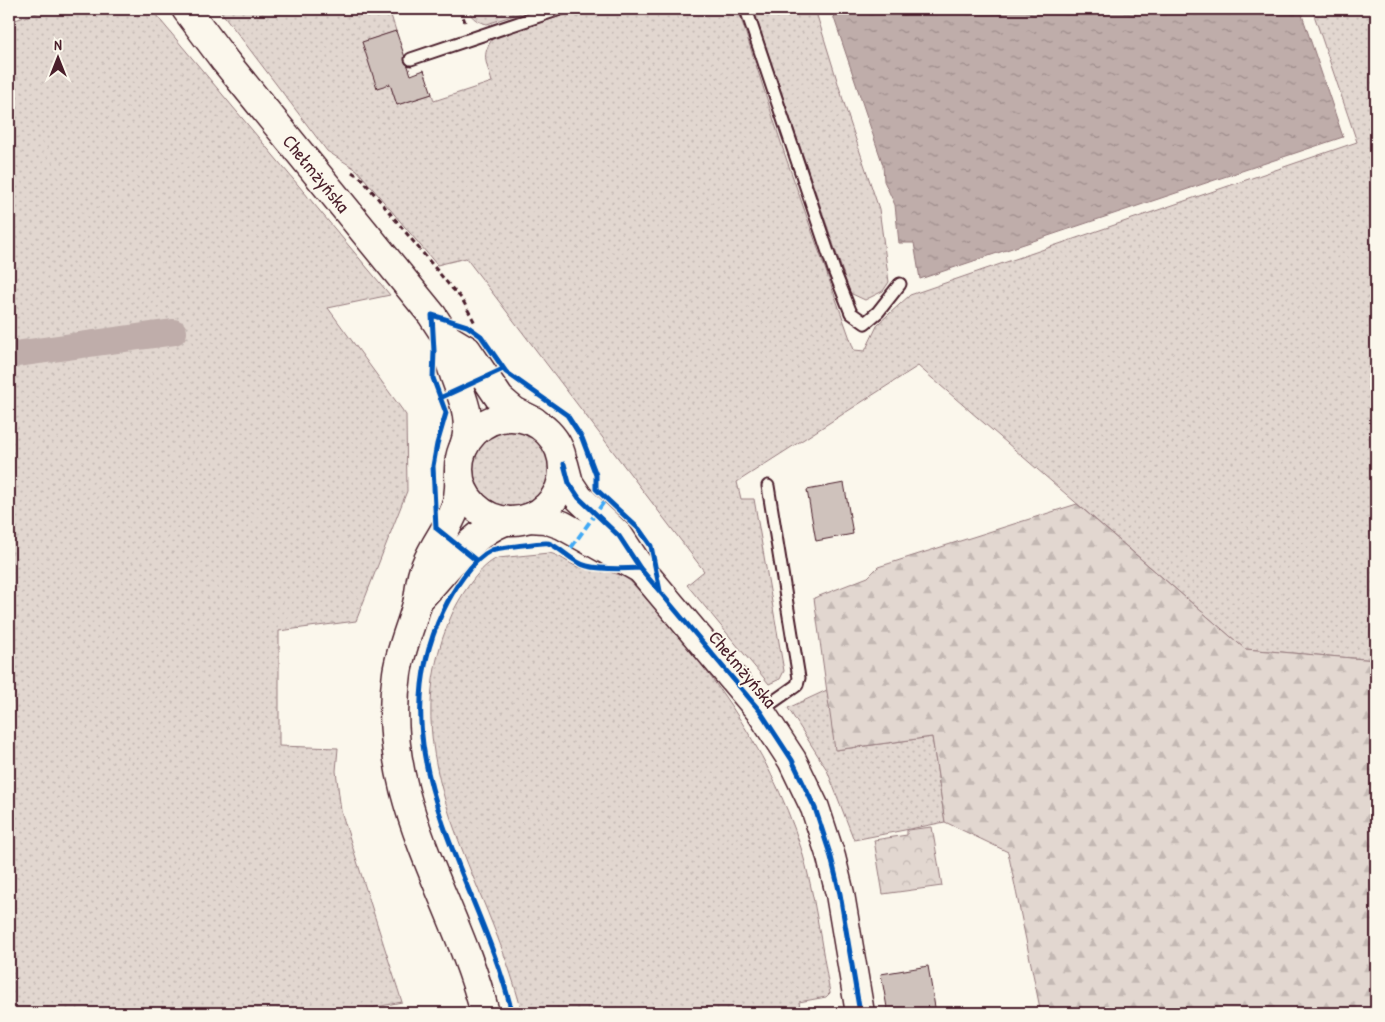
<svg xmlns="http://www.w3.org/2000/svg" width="1385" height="1022" viewBox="0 0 1385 1022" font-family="'Patrick Hand',sans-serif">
  <defs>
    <pattern id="grass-dots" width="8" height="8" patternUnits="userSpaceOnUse" patternTransform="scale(1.25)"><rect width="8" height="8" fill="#e2d7d0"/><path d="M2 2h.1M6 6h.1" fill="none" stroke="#c3b8b3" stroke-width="1.8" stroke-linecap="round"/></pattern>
    <pattern id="forest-firs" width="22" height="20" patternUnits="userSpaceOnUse" patternTransform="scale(1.25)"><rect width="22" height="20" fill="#e2d7d0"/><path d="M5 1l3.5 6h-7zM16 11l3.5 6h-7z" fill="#c3b8b3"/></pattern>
    <pattern id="park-crowns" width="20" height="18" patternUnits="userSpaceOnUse" patternTransform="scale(1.25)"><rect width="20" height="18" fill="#e2d7d0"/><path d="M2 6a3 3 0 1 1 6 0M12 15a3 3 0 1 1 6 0" fill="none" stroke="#c3b8b3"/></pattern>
    <pattern id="water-ripples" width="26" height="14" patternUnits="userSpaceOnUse" patternTransform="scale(1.25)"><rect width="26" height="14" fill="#bfadaa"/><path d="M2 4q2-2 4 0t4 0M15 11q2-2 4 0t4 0" fill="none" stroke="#9d8c8b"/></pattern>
  </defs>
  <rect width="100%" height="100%" fill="#fbf7ec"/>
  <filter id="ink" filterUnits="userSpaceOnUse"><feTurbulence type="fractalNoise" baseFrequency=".02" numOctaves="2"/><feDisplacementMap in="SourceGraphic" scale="10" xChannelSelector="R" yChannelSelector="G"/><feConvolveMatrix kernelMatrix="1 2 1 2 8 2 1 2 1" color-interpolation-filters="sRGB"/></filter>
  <g filter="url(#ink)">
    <!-- grass -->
    <path fill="url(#grass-dots)" stroke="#967b7e" d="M49,9H151L390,295L328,308L406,415L407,491L356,621L279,631V746L338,748L336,771L341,811L402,1002L345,1013H9V22Z
      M219,9H389L396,31L363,42L390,84L397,105L432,94L434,101L492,82C487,63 480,56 493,38L583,9H738L785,155L854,350L865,351L878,324L910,295L1357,142L1312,9H1376V660L1245,649L918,366L737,482L741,499H754L784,671L780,679L769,684L687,585L704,571L466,258L437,265L357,170L327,151Z
      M475,9H533L487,24C478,22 472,19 469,11Z
      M753,9H815L849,119L879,209L889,282L883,291L865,300L850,293Z
      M473 468a38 38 0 1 1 76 0a38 38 0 1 1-76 0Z
      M549,553C560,555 567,563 578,567C596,573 615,568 631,582C703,659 769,746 801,848C815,895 821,944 830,993L826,997L799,1002L801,1013H522C489,875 386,759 453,612C461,595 481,564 498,558Z
      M827,690L836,750L932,737L945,822L854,840L827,770L788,708Z"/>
    <!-- forest -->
    <path fill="url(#forest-firs)" stroke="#967b7e" d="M1077,504L1245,649L1376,660V1013H1041L1008,852L945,822L932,737L835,750L814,598L868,577L878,567Z"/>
    <!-- park -->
    <path fill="url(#park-crowns)" stroke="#967b7e" d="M932,827L942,886L883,894L874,840L907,835V830Z"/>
    <!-- water -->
    <path fill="url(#water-ripples)" stroke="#907477" d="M833,9H1300L1343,137L920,279L914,243H899L895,205L884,181L883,165L832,12Z"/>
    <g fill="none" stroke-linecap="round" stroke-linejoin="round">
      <!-- canal -->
      <path stroke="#bfadaa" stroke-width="26" d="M9,355L174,332"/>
    </g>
    <!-- building -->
    <path fill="#cfc2bc" stroke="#4a1f2b" d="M396,31L411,75L424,70L432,94L397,105L390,84L377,88L362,42Z
      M844,483L853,534L816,541L807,490Z
      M928,966L936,1013H888L881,974Z"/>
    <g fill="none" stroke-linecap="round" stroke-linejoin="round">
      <defs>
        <path id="lane" d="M746,9L835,273L851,313L865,323L878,312L900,284
          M411,59L560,9
          M760,711L797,685L799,678L768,486"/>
        <g id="secondary">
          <path id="s1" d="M186,9L225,61L432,315L447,338L467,350L500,399L514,411L534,421"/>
          <path d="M447,338C448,344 448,351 449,357C456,389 476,413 464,446"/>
          <circle cx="511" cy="469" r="52"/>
          <path d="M564,464L569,483L579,498L619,536L640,568L760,711L792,760L815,808L831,857L840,894L860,1013"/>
          <path d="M459,473C462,519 440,529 425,567C420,577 420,589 418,600C412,625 401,647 397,673C378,799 455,896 485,1013"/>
          <path d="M529,518L545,519L562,525L639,568"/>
          <path d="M418,600C446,572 467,536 505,521"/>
        </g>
      </defs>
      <!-- lane casing -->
      <use href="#lane" stroke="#4a1f2b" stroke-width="15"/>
      <!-- secondary casing -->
      <use href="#secondary" stroke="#4a1f2b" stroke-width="31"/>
      <!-- path -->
      <path stroke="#4a1f2b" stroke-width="3" stroke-dasharray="5 4" stroke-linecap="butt" d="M460,9L465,22
        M439,12L451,9
        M352,172L362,179L449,285L462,299L475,323"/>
      <!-- lane -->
      <use href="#lane" stroke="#fbf7ec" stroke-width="11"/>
      <!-- secondary -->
      <use href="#secondary" stroke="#fbf7ec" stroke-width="28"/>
      <!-- quiet -->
      <path stroke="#3fa9f5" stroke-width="4" stroke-dasharray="8 4" stroke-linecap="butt" d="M563,553L566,555L606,499"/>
      <defs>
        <path id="cycleway" d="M440,398L503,369
          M564,464L569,483L579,498L619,536L640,568L760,711L792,760L815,808L831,857L840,894L860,1013
          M477,561L436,528L433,466L437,444L446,413L433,378L434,351L432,315L467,326L481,336L506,372L567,415L582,438L596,475V489L639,529L651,546L660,591
          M512,1013C480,878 375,754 443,611C452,592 472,559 492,550C495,548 545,542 548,543C559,546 573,563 587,566C604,570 623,569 640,568"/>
      </defs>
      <!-- cycleway casing -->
      <use href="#cycleway" stroke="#fbf7ec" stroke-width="8"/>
      <!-- cycleway -->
      <use href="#cycleway" stroke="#0057b8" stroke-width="5"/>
    </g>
  </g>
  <g text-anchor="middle" stroke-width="4" stroke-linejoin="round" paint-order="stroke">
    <!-- street labels -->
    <g font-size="19" fill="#4a1f2b" stroke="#fbf7ec">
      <text dy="7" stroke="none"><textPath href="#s1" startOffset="210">Chełmżyńska</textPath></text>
      <text transform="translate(743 669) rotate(50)" y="7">Chełmżyńska</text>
    </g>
  </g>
  <!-- margin -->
  <rect width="1385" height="1022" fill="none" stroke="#fbf7ec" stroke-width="30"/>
  <rect x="15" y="15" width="1355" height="992" fill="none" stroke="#4a1f2b" stroke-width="2" filter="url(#ink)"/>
  <!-- north arrow -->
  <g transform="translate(58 58)" stroke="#fbf7ec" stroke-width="4" paint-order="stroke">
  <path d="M0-4L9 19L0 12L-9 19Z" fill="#4a1f2b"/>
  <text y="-8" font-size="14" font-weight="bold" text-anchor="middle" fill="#4a1f2b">N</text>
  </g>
</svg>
